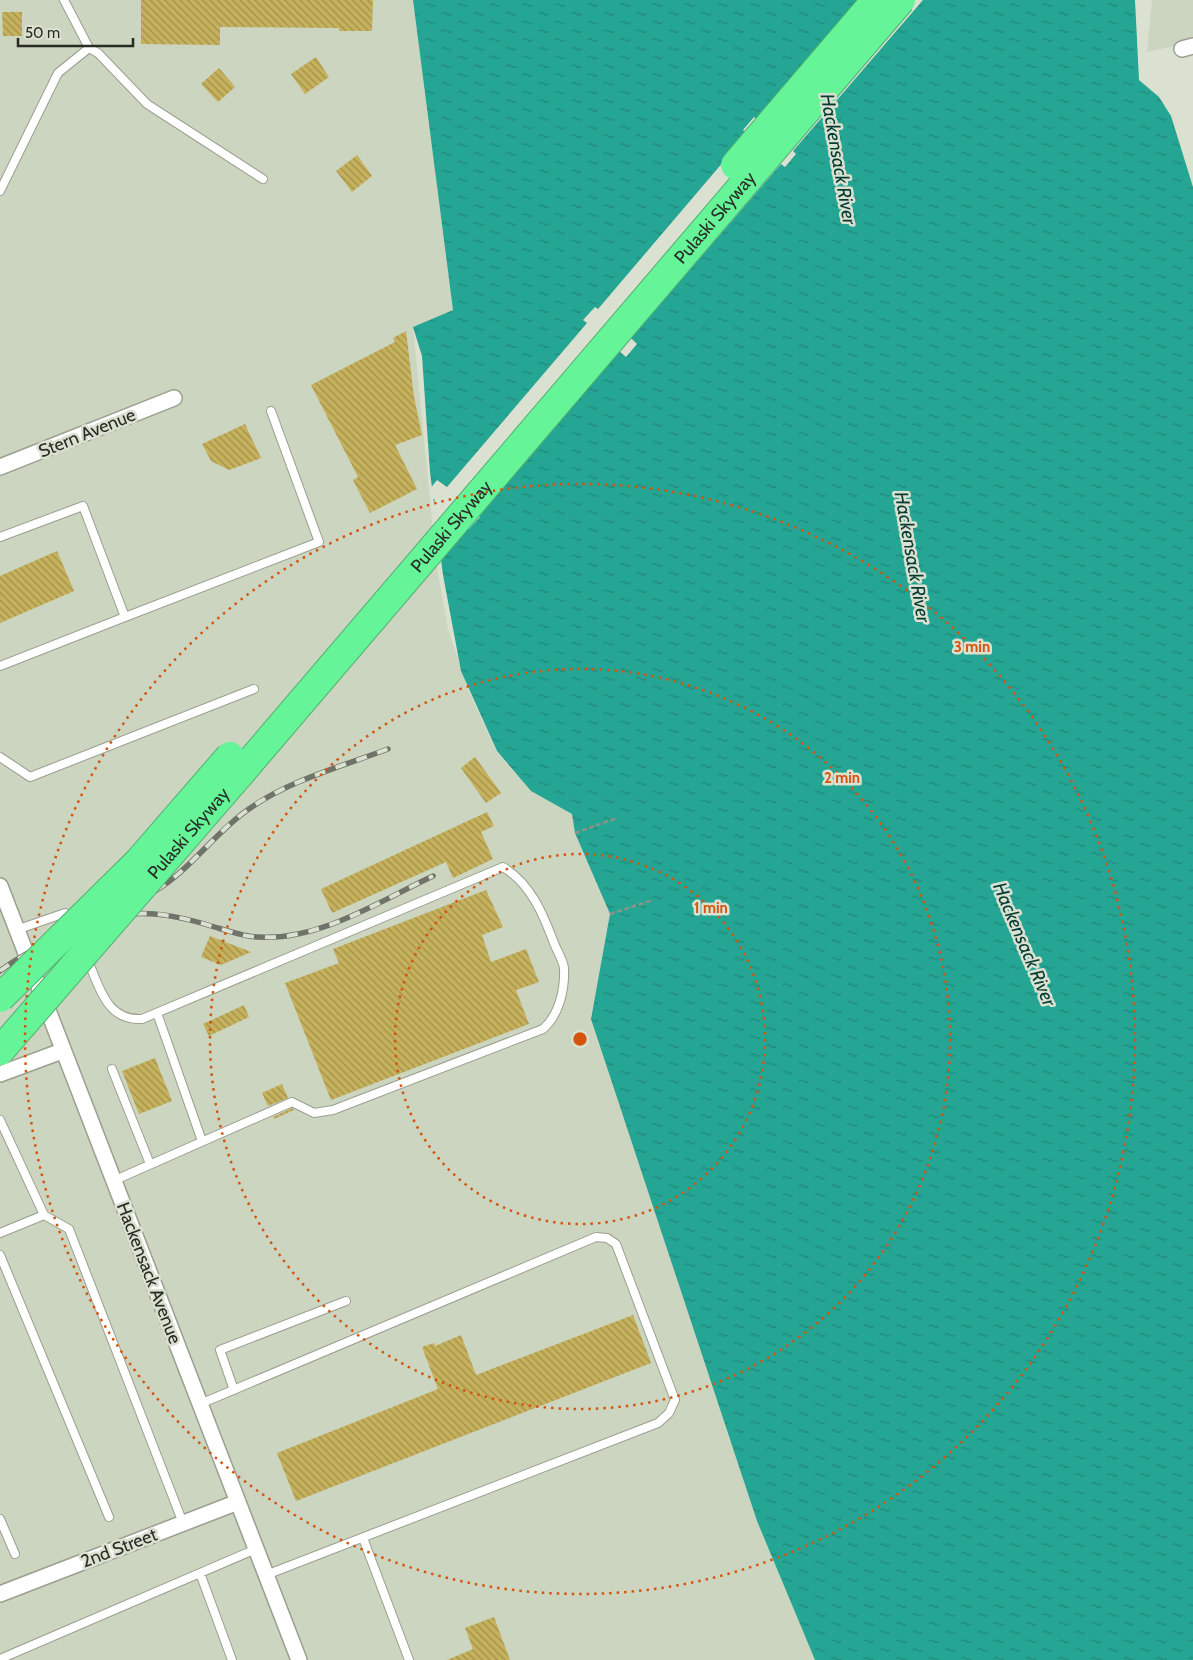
<svg xmlns="http://www.w3.org/2000/svg" width="1193" height="1660" viewBox="0 0 1193 1660" font-family="Cabin,sans-serif">
  <defs>
    <pattern id="water-ripples" width="26" height="14" patternUnits="userSpaceOnUse" patternTransform="scale(1.25)"><rect width="26" height="14" fill="#25a593"/><path d="M2 4q2-2 4 0t4 0M15 11q2-2 4 0t4 0" fill="none" stroke="#208778"/></pattern>
    <pattern id="building-back-hatch" width="6" height="6" patternUnits="userSpaceOnUse" patternTransform="scale(1.25)"><rect width="6" height="6" fill="#c6b15c"/><path d="M-1 5l2 2M0 0l6 6M5-1l2 2" fill="none" stroke="#a1904c"/></pattern>
  </defs>
  <rect width="100%" height="100%" fill="#dbe1d1"/>
  <!-- built -->
  <path fill="#ccd5bf" d="M0,0H413L453,310L413,327L436,561L448,629L469,692L496,751L530,790L573,814L575,833L611,917L591,1016L757,1521L815,1660H0Z
    M1152,0H1193V42L1147,52Z"/>
  <!-- water -->
  <path fill="url(#water-ripples)" d="M413,0H1135L1139,80L1159,97L1171,116L1193,187V1660H815L757,1521L591,1019L610,914L575,833L572,814L531,791L497,751L461,671L443,575L430,472L422,356L413,327L453,310Z"/>
  <!-- pier -->
  <path fill="#dbe1d1" d="M861,0H923L793,151L796,154L785,167L781,164L631,338L637,344L626,357L619,351L478,515L480,517L469,529L467,528L438,560L432,505L435,500L430,496V489L437,480L447,487L587,323L583,320L595,307L598,309L747,134L743,130L754,117L758,121Z"/>
  <!-- building -->
  <path fill="url(#building-back-hatch)" d="M141,0H373L372,31H339V28L220,27V45L141,44Z
    M2,12H22V36H3Z
    M316,57L329,77L305,94L291,74Z
    M219,68L235,87L218,102L201,84Z
    M357,155L372,176L352,192L336,171Z
    M406,331L414,397L422,435L395,445L417,489L370,513L353,480L358,477L311,385L395,342L393,338Z
    M245,424L261,458L229,470L211,461L202,444Z
    M57,551L74,591L0,623V576Z
    M475,757L501,793L486,803L461,768Z
    M487,812L494,826L481,832L493,859L453,878L446,862L332,913L321,889Z
    M486,890L503,927L482,935L491,962L526,949L539,982L516,990L529,1024L331,1100L285,983L339,963L333,949Z
    M210,936L251,952L221,965L201,957Z
    M244,1005L249,1017L209,1036L203,1024Z
    M155,1058L172,1101L139,1114L122,1071Z
    M282,1084L288,1098L268,1106L262,1093Z
    M292,1108L294,1110L274,1119L273,1117Z
    M633,1315L651,1363L296,1501L277,1453L438,1389L422,1347L434,1343L435,1346L461,1335L476,1375Z
    M494,1617L510,1660H447L473,1649L465,1628Z"/>
  <g fill="none" stroke-linecap="round" stroke-linejoin="round">
    <defs>
      <path id="lane" d="M89,48L98,53L147,104L263,179
        M0,191L58,73L89,48L64,0
        M0,537L83,506L125,617L319,542L271,411
        M0,666L125,617
        M0,757L30,777L254,689
        M16,930L65,913L70,923
        M87,958C99,986 106,1021 142,1019L503,867C531,884 543,914 554,943C557,951 563,960 564,968C565,990 559,1015 543,1029L333,1110L314,1113L292,1102L113,1181
        M157,1013L202,1141
        M112,1069L150,1164
        M0,1120L44,1215
        M0,1233L44,1215L69,1229L183,1523
        M0,1255L109,1517
        M234,1390L220,1350L346,1301
        M200,1404L596,1237L607,1238L616,1244L675,1400L669,1413L658,1423L266,1575
        M0,1519L15,1554
        M363,1538L409,1660
        M200,1573L232,1660
        M0,1659L256,1549"/>
      <path id="street" d="M1182,49L1193,46
        M0,467L174,398
        M0,886L299,1660
        M0,1074L62,1051
        M0,1594L238,1502"/>
    </defs>
    <!-- lane casing -->
    <use href="#lane" stroke="#9a9f90" stroke-width="10"/>
    <!-- street casing -->
    <use href="#street" stroke="#9a9f90" stroke-width="18"/>
    <!-- path -->
    <path stroke="#8f9387" stroke-width="2.5" stroke-dasharray="5 2.5" stroke-linecap="butt" d="M575,833L617,818
      M610,914L653,900"/>
    <!-- lane -->
    <use href="#lane" stroke="#fff" stroke-width="8"/>
    <!-- street -->
    <use href="#street" stroke="#fff" stroke-width="15"/>
    <defs>
      <path id="rail" d="M114,917C148,908 186,918 218,928C232,932 245,937 259,937C319,941 380,901 433,876
        M0,971C47,936 105,922 155,891C190,870 213,835 246,811C287,781 340,767 388,749"/>
    </defs>
    <!-- rail casing -->
    <use href="#rail" stroke="#707369" stroke-width="5.5"/>
    <!-- rail -->
    <use href="#rail" stroke="#dbe1d1" stroke-width="4" stroke-dasharray="11" stroke-linecap="butt"/>
    <defs>
      <g id="highway-bridge">
        <path d="M735,165L876,0"/>
        <path d="M0,998L138,862L230,756"/>
        <path id="s1" d="M0,1051L233,782L901,0"/>
      </g>
    </defs>
    <!-- highway-bridge casing -->
    <use href="#highway-bridge" stroke="#50ae70" stroke-width="30" stroke-linecap="butt"/>
    <!-- highway-bridge -->
    <use href="#highway-bridge" stroke="#65f498" stroke-width="28"/>
  </g>
  <!-- distance rings -->
  <g fill="none" stroke="#d5540e" stroke-width="2.5" stroke-dasharray="2.5 5">
    <circle cx="580" cy="1039" r="185"/>
    <circle cx="580" cy="1039" r="370"/>
    <circle cx="580" cy="1039" r="555"/>
  </g>
  <g text-anchor="middle" stroke-width="5" stroke-linejoin="round" paint-order="stroke">
    <!-- street labels -->
    <g font-size="18" fill="#292b25" stroke="#dbe1d1">
      <text dy="6" stroke="none"><textPath href="#s1" startOffset="1098">Pulaski Skyway</textPath></text>
      <text transform="translate(87 433) rotate(-22)" y="6">Stern Avenue</text>
      <text dy="6" stroke="none"><textPath href="#s1" startOffset="692">Pulaski Skyway</textPath></text>
      <text dy="6" stroke="none"><textPath href="#s1" startOffset="288">Pulaski Skyway</textPath></text>
      <text transform="translate(149 1273) rotate(69)" y="6">Hackensack Avenue</text>
      <text transform="translate(119 1548) rotate(-21)" y="6">2nd Street</text>
    </g>
    <!-- water labels -->
    <g font-size="19" font-style="italic" fill="#033b33" stroke="#dbe1d1">
      <text transform="translate(839 159) rotate(80)" y="7">Hackensack River</text>
      <text transform="translate(913 557) rotate(80)" y="7">Hackensack River</text>
      <text transform="translate(1025 944) rotate(67)" y="7">Hackensack River</text>
    </g>
  </g>
  <circle cx="580" cy="1039" r="8" fill="#d5540e" stroke="#dbe1d1" stroke-width="2.5"/>
  <g font-size="15" text-anchor="middle" font-weight="bold" fill="#d5540e" stroke="#dbe1d1" stroke-width="5" stroke-linejoin="round" paint-order="stroke">
    <text x="972" y="652">3 min</text>
    <text x="842" y="783">2 min</text>
    <text x="711" y="913">1 min</text>
  </g>
  <!-- scale -->
  <path d="M18 38v8h115v-8" fill="none" stroke="#292b25" stroke-width="2.5"/>
  <text x="25" y="38" font-size="15" fill="#292b25" stroke="#dbe1d1" stroke-width="4" paint-order="stroke">50 m</text>
</svg>
